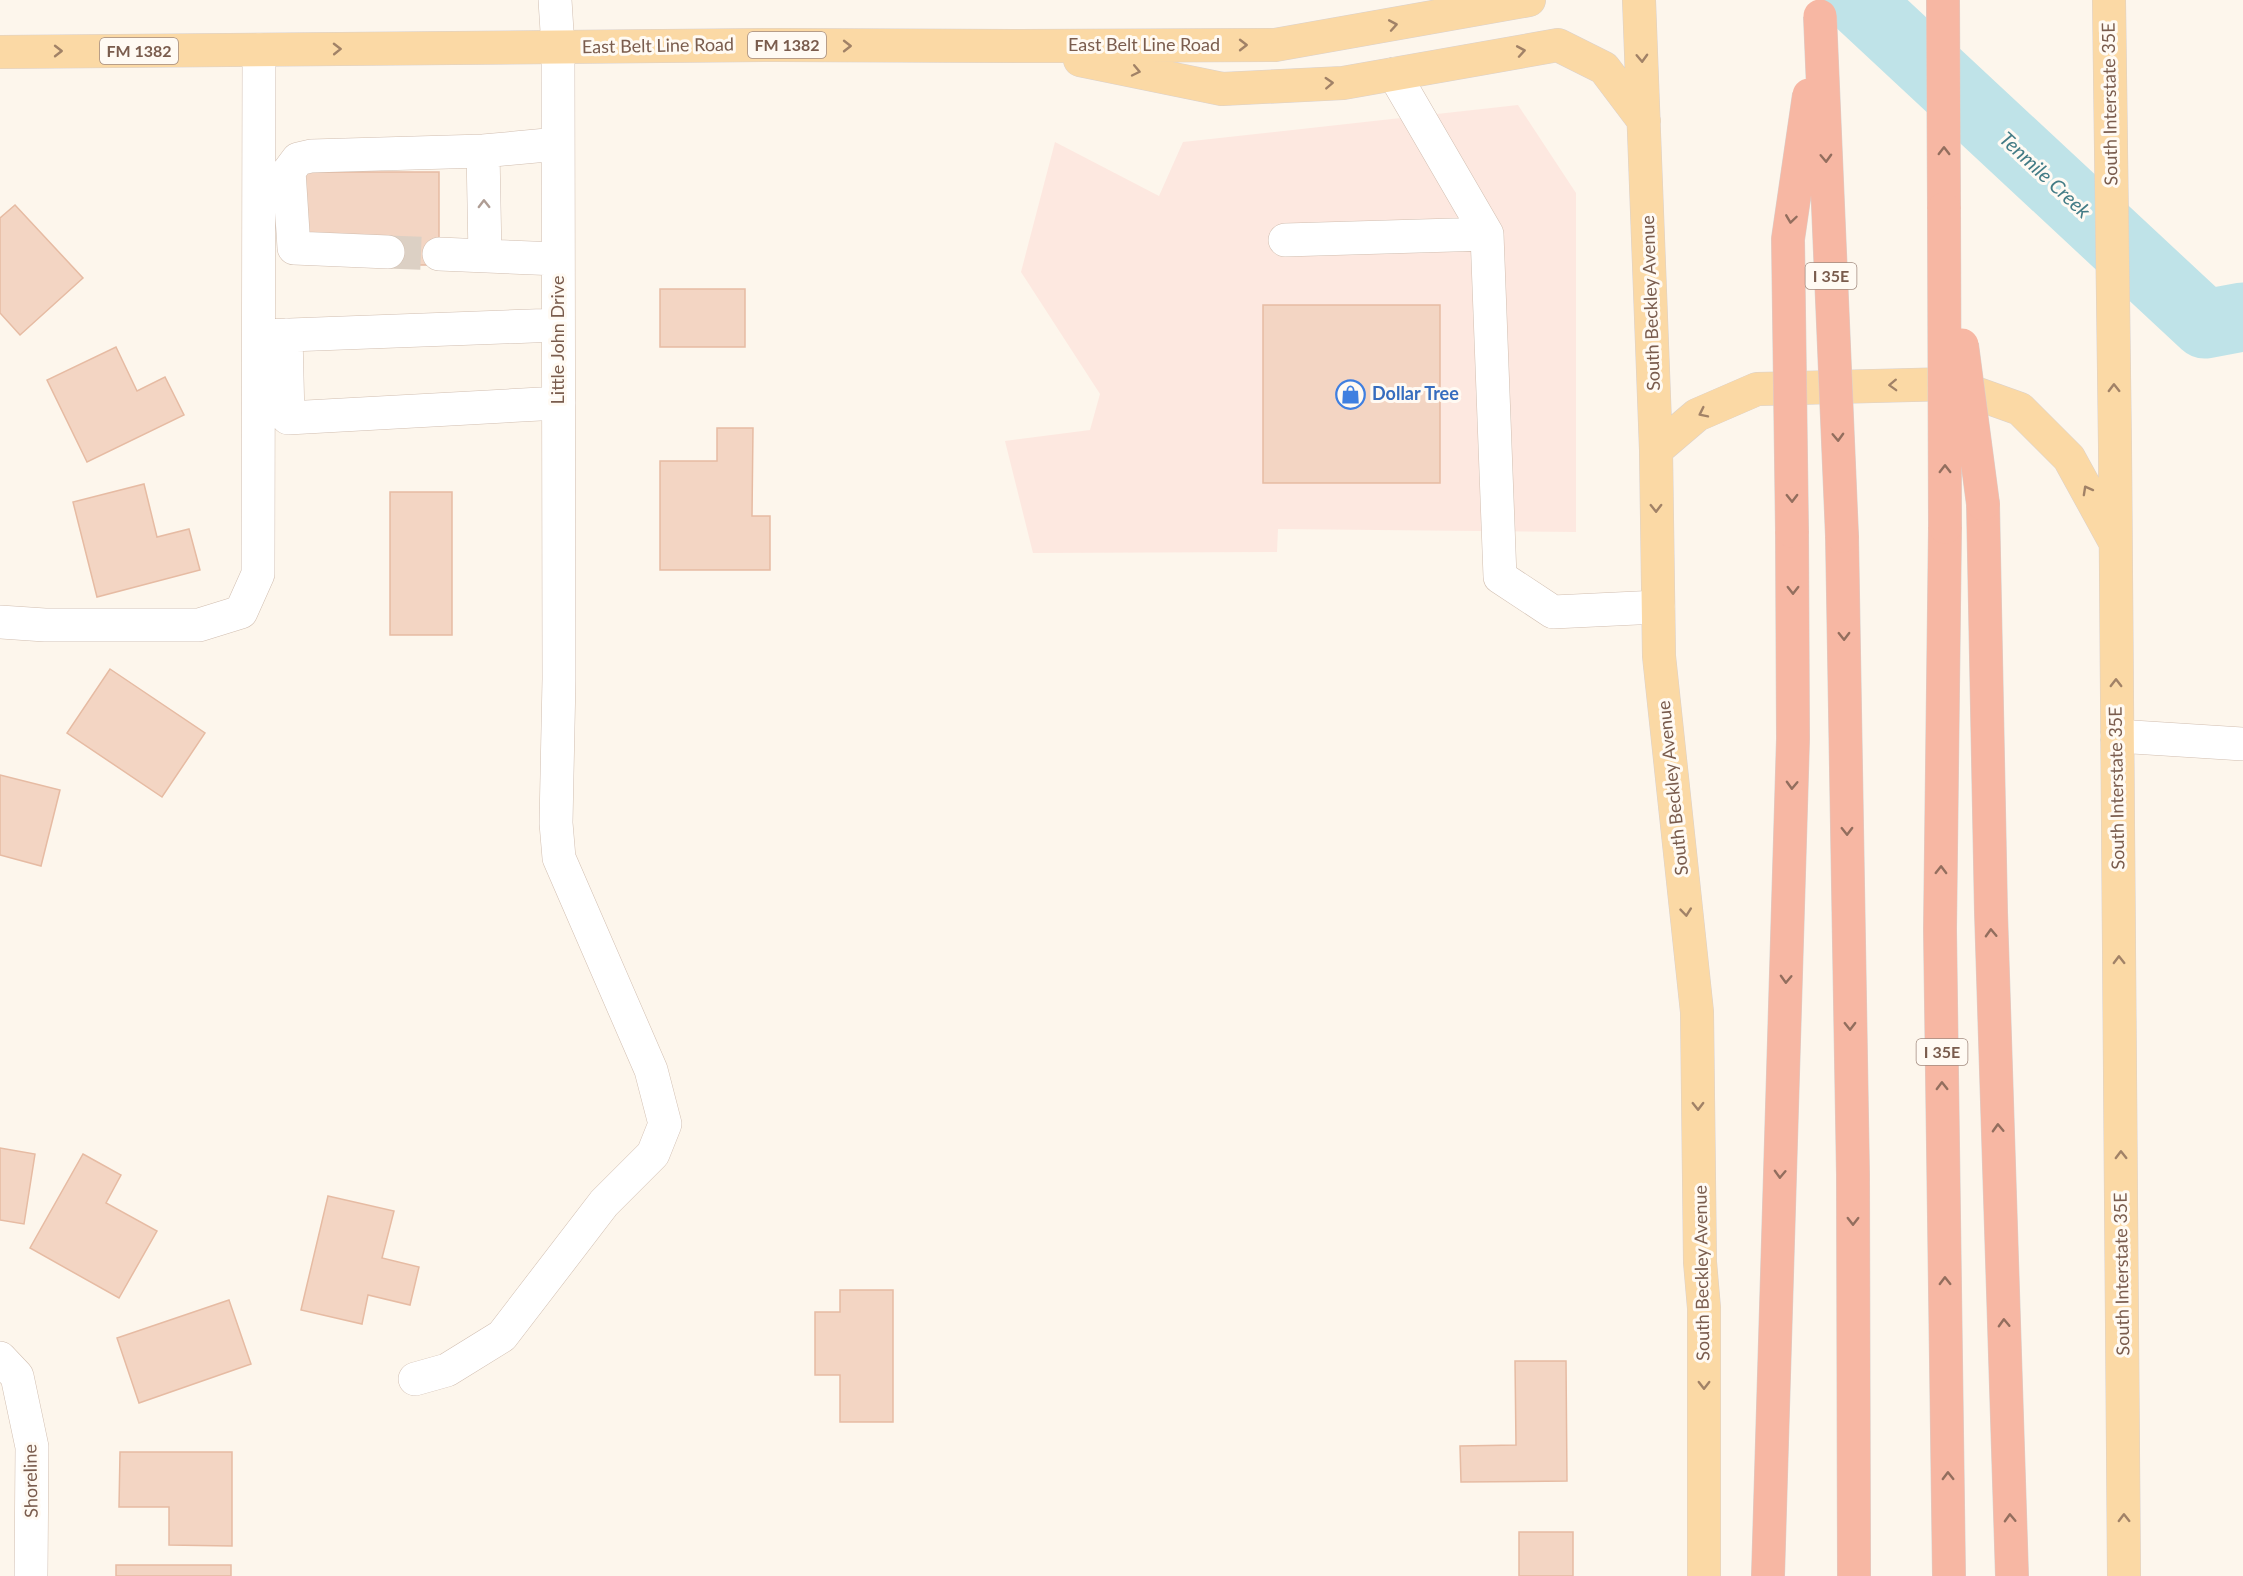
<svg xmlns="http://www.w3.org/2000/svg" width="2243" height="1576" viewBox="0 0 2243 1576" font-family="Lato,sans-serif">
  <rect width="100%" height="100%" fill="#fdf6ec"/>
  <!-- commercial -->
  <path fill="#fde8e0" d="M1518,105L1576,193V532L1278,529L1277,552L1033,553L1005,441L1090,430L1100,394L1021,272L1055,142L1159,196L1183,142Z"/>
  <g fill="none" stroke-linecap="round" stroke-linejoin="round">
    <!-- river -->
    <path stroke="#bfe3e8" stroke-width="69" d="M1857,0L2205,324L2243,317"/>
  </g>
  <!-- building -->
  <path fill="#f3d5c3" stroke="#e6bba3" stroke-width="1.5" d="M303,172H439V265H388L303,236Z
    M15,205L83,278L20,335L0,313V218Z
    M660,289H745V347H660Z
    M1263,305H1440V483H1263Z
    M116,347L137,391L165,377L184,415L87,462L47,380Z
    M717,428H753L752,516H770V570H660V461H717Z
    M144,484L157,537L189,529L200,570L97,597L73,502Z
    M390,492H452V635H390Z
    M110,669L205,733L162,797L67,733Z
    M0,775L60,790L41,866L0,855Z
    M0,1148L35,1154L24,1224L0,1220Z
    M83,1154L121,1175L106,1203L157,1231L119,1298L30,1248Z
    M328,1196L394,1211L382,1258L419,1267L410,1305L368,1295L362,1324L301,1310Z
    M840,1290H893V1422H840V1375H815V1312H840Z
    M229,1300L251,1364L139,1403L117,1338Z
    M1515,1361H1566L1567,1481L1461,1482L1460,1446L1516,1445Z
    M120,1452H232V1546L169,1545V1507H119Z
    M1519,1532H1573V1576H1519Z
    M116,1565H231V1576H116Z"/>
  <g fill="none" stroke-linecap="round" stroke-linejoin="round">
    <!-- minor-tunnel -->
    <path stroke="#dcd0c4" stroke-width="33" stroke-dasharray="33 16" stroke-linecap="butt" d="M388,252L439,254"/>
    <defs>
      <path id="minor" d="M1394,74L1487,234L1500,577L1553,612L1658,607
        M483,151L485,256
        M1285,240L1487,234
        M388,252L294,248L289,171L298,159L311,156L483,151L558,144
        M439,254L558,259
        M286,335L288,418L559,403
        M263,336L558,325
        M0,622L45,625H199L241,612L258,574L259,50
        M2117,736L2243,744
        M0,1358L17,1376L32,1447L31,1576
        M415,1379L447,1370L502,1336L604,1203L653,1154L665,1124L651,1070L559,858L556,823L559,679L558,47L555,0"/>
      <path id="major" d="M1639,0L1656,450L1659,656L1697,1012L1700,1262L1704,1308V1576
        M2109,0L2115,447L2124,1576
        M0,52L775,45L1017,46L1275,45L1529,0
        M1080,60L1222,89L1343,83L1558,45L1604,68L1644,121
        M1656,450L1697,415L1757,389L1950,384L2020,409L2069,458L2114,540"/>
      <path id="highway" d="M1943,0L1944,209
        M1983,504L1991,912L2012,1576
        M1945,527L1940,930L1949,1576
        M1842,536L1853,1175L1854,1576
        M1768,1576L1793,739L1792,531"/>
    </defs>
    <!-- minor casing -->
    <use href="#minor" stroke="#d1beb0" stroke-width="34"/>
    <!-- major casing -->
    <use href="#major" stroke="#dad1cd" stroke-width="34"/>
    <!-- highway casing -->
    <use href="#highway" stroke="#dad1cd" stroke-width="34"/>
    <!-- minor -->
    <use href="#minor" stroke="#fff" stroke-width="33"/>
    <!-- major -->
    <use href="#major" stroke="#fbd9a5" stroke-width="33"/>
    <!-- highway -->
    <use href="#highway" stroke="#f7b7a3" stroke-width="33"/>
    <defs>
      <path id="highway-bridge" d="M1820,16L1842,536
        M1944,209L1945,527
        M1962,345L1983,504
        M1792,531L1788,239L1809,95"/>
    </defs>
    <!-- highway-bridge casing -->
    <use href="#highway-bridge" stroke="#dad1cd" stroke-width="34" stroke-linecap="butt"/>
    <!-- highway-bridge -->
    <use href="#highway-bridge" stroke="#f7b7a3" stroke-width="33"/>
  </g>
  <!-- one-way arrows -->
  <defs><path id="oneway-chevron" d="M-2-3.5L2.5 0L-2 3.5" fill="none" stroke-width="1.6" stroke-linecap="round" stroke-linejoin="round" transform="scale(1.5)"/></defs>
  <g stroke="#a18267">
    <use href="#oneway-chevron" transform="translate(1393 25) rotate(-10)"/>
    <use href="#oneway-chevron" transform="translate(1243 45)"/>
    <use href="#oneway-chevron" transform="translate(847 46)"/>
    <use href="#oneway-chevron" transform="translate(337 49) rotate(-1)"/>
    <use href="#oneway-chevron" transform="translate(58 51)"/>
    <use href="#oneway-chevron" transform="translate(1521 51) rotate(-10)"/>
    <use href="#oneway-chevron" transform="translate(1642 58) rotate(88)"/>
    <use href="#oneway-chevron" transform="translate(1136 71) rotate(12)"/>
    <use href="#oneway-chevron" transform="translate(1329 83) rotate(-3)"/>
    <use href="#oneway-chevron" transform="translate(1893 385) rotate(178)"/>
    <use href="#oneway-chevron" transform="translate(2114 388) rotate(-91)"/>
    <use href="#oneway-chevron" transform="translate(1703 413) rotate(154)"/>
    <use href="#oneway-chevron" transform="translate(2087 490) rotate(-119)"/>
    <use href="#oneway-chevron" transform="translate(1656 508) rotate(89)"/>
    <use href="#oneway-chevron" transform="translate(2116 683) rotate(-90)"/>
    <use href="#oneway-chevron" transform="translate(1686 912) rotate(84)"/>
    <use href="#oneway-chevron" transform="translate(2119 960) rotate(-91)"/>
    <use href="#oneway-chevron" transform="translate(1698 1106) rotate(89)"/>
    <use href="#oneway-chevron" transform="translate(2121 1155) rotate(-91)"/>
    <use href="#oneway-chevron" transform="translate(1704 1385) rotate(90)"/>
    <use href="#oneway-chevron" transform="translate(2124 1518) rotate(-91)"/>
  </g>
  <g stroke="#936e5e">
    <use href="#oneway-chevron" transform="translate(1944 151) rotate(-90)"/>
    <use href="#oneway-chevron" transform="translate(1826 158) rotate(88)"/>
    <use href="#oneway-chevron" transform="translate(1791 219) rotate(98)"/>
    <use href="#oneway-chevron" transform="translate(1838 437) rotate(88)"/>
    <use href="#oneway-chevron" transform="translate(1945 469) rotate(-90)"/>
    <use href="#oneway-chevron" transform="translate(1792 498) rotate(89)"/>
    <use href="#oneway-chevron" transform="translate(1793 590) rotate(90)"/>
    <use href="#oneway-chevron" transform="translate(1844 636) rotate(89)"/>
    <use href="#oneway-chevron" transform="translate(1792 785) rotate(92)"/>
    <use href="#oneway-chevron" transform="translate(1847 831) rotate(89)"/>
    <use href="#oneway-chevron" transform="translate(1941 870) rotate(-89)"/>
    <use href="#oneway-chevron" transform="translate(1991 933) rotate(-92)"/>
    <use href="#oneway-chevron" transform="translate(1786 979) rotate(92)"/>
    <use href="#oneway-chevron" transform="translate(1850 1026) rotate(89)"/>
    <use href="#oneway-chevron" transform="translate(1942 1086) rotate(-91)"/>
    <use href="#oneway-chevron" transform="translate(1998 1128) rotate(-92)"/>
    <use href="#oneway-chevron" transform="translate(1780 1174) rotate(92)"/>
    <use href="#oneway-chevron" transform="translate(1853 1221) rotate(90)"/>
    <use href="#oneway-chevron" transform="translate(1945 1281) rotate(-91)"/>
    <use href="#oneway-chevron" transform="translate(2004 1323) rotate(-92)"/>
    <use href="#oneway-chevron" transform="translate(1948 1476) rotate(-91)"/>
    <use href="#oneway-chevron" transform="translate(2010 1518) rotate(-92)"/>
  </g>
  <use stroke="#af9d94" href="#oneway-chevron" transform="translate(484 204) rotate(-91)"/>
  <!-- icons -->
  <defs>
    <symbol id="shop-ring" viewBox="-11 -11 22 22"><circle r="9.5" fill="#fffaf3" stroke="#3f7fe0" stroke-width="1.5"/><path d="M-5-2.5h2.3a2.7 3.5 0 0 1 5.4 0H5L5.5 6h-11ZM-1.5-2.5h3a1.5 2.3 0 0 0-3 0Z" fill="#3f7fe0"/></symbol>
  </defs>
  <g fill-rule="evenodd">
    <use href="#shop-ring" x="1334" y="378" width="33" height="33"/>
  </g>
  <g text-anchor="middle" stroke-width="6" stroke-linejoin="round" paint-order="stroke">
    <!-- shield labels -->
    <g fill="#fffaf3" stroke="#a28b7f" stroke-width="1.5">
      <rect x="748" y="32" width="78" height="26" rx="4.5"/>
      <rect x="100" y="38" width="78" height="26" rx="4.5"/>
      <rect x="1805.5" y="263" width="51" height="26" rx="4.5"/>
      <rect x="1916.5" y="1039" width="51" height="26" rx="4.5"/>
    </g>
    <g font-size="16" font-weight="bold" fill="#7a5c4d">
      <text x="787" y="51">FM 1382</text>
      <text x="139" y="57">FM 1382</text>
      <text x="1831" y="282">I 35E</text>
      <text x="1942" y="1058">I 35E</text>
    </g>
    <!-- street labels -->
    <g font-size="18" fill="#7a5c4d" stroke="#fffaf3">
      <text x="1144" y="51">East Belt Line Road</text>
      <text transform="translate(658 46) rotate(-1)" y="6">East Belt Line Road</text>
      <text transform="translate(2110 104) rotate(-91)" y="6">South Interstate 35E</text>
      <text transform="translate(1651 303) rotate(-92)" y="6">South Beckley Avenue</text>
      <text transform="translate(558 340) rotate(-90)" y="6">Little John Drive</text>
      <text transform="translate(1673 788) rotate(-96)" y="6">South Beckley Avenue</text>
      <text transform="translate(2117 788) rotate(-91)" y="6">South Interstate 35E</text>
      <text transform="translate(1702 1273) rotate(-91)" y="6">South Beckley Avenue</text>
      <text transform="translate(2122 1274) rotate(-91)" y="6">South Interstate 35E</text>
      <text transform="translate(31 1481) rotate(-91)" y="6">Shoreline</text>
    </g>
    <!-- shop labels -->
    <g font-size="18" font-weight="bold" fill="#366cbe" stroke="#fffaf3" text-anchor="start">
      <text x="1372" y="400">Dollar Tree</text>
    </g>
    <!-- water labels -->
    <g font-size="20" font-style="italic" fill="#437c86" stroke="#fffaf3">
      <text transform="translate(2045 175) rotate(43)" y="7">Tenmile Creek</text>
    </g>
  </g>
</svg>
